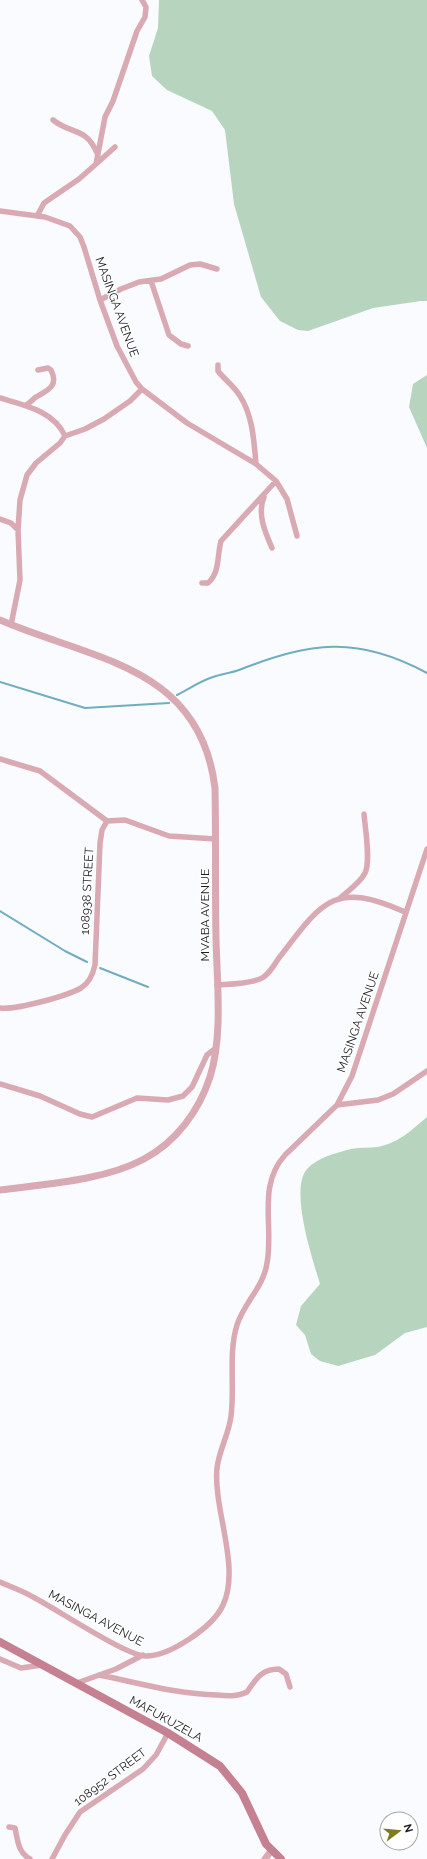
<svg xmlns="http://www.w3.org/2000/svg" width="427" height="1859" viewBox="0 0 427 1859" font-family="Raleway,sans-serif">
  <rect width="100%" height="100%" fill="#f9fbfe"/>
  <!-- green -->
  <path fill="#b7d4bf" d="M159,0H427V301H421L373,308L308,331L298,330L280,321L261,297L234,204L225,130L212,111L167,90L152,76L149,56L158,28Z
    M427,375V448L409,407L413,384Z
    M427,1117V1327L405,1333L375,1355L338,1366L320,1361L311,1354L305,1335L296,1325L301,1306L320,1284C313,1260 289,1190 307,1169C318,1157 336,1153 351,1149C360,1147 369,1148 378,1147C398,1143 412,1130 427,1117Z"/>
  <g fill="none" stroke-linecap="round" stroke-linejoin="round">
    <!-- stream -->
    <path stroke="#70adc0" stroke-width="2" d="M0,682L85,708L169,703
      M177,695C189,689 200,681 213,677C221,674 231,673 239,670C311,642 357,635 427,673
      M0,911L65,951L87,962
      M100,968L148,987"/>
    <!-- minor -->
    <path stroke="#d9a9b4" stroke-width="5.5" d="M53,120C72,135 86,127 97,153
      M96,164L115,147
      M0,211L45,217L70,226L80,237L84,247L100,300L117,346L136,382L142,389L187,423L256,464L276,481L287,499L297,536
      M37,216L44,203L79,179L96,164L105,117L113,101L137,31L145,17L146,7L142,0
      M151,281L169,335L181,344L188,346
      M100,300L121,289L139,282L161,279L190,265L200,264L217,269
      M218,365V371C224,379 234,386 240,396C253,416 254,442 256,464
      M0,398C24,405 54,411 65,436
      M26,405C30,403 32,400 36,397C48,390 59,386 51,370L48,368L38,370
      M264,497C257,514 265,532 272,548
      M0,519L11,523L18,530
      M202,583H208C220,573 217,555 221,541L276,481
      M11,625L20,580L18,530L20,500L27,475L36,463L60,443L65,436L85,429L104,419L130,401L142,389
      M0,759L40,771L107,821
      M340,898C348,891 360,883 365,873C371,862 365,827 364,814
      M217,985C231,984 247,984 260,979C270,975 275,962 282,954C323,900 336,881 405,912
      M0,1008C16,1010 67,996 81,988C89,983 93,974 95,965L100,843L102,830L107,821L125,820L169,836L216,839
      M0,1084L40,1096L80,1114L92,1117L137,1098L168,1100L183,1096L192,1087L207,1055L216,1048
      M337,1105L378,1100L393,1094L427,1071
      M0,1582C11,1587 23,1591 33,1597C55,1608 126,1656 146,1656C170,1656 213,1627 223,1605C241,1567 213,1509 217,1468C219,1450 229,1434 231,1416C235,1386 228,1354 237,1325C244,1303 264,1286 267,1263C274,1226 257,1186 285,1155L337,1105L352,1076L427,849
      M0,1659L21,1668L42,1665
      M99,1675C140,1683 175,1694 217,1695C227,1696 237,1697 247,1692C256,1679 261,1669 279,1669L286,1674L290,1687
      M77,1683L116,1669L143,1655
      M9,1827L15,1828C18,1842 18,1852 30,1859
      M52,1859L65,1835L80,1812L143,1769L156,1755L168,1733"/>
    <!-- tertiary -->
    <path stroke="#d9a9b4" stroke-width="7" d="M0,620C92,660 200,665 215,788C216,838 215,888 216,939C217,982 223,1036 210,1077C199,1111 176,1142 144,1159C103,1181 45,1184 0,1190
      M265,1859L271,1851"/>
    <!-- secondary -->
    <path stroke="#c58191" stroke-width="8" d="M0,1642L168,1733L220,1766L242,1793L266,1844L281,1859"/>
  </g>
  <g text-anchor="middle" stroke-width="3" stroke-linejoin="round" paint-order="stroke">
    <!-- street labels -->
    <g font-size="12" fill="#1c1e21" stroke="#fff">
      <text transform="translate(117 307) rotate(70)" y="4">MASINGA AVENUE</text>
      <text transform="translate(87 891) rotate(-87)" y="4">108938 STREET</text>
      <text transform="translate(205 915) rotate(-90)" y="4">MVABA AVENUE</text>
      <text transform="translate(358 1022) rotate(-71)" y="4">MASINGA AVENUE</text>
      <text transform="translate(96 1618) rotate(28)" y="4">MASINGA AVENUE</text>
      <text transform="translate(166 1719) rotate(29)" y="4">MAFUKUZELA</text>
      <text transform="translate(110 1777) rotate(-37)" y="4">108952 STREET</text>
    </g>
  </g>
  <!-- north arrow -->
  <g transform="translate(399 1831) rotate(74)"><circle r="19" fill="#ffffff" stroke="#a4a5a6"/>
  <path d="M0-3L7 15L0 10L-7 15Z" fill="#7d7b22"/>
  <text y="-6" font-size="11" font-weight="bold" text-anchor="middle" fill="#1c1e21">N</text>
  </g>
</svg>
